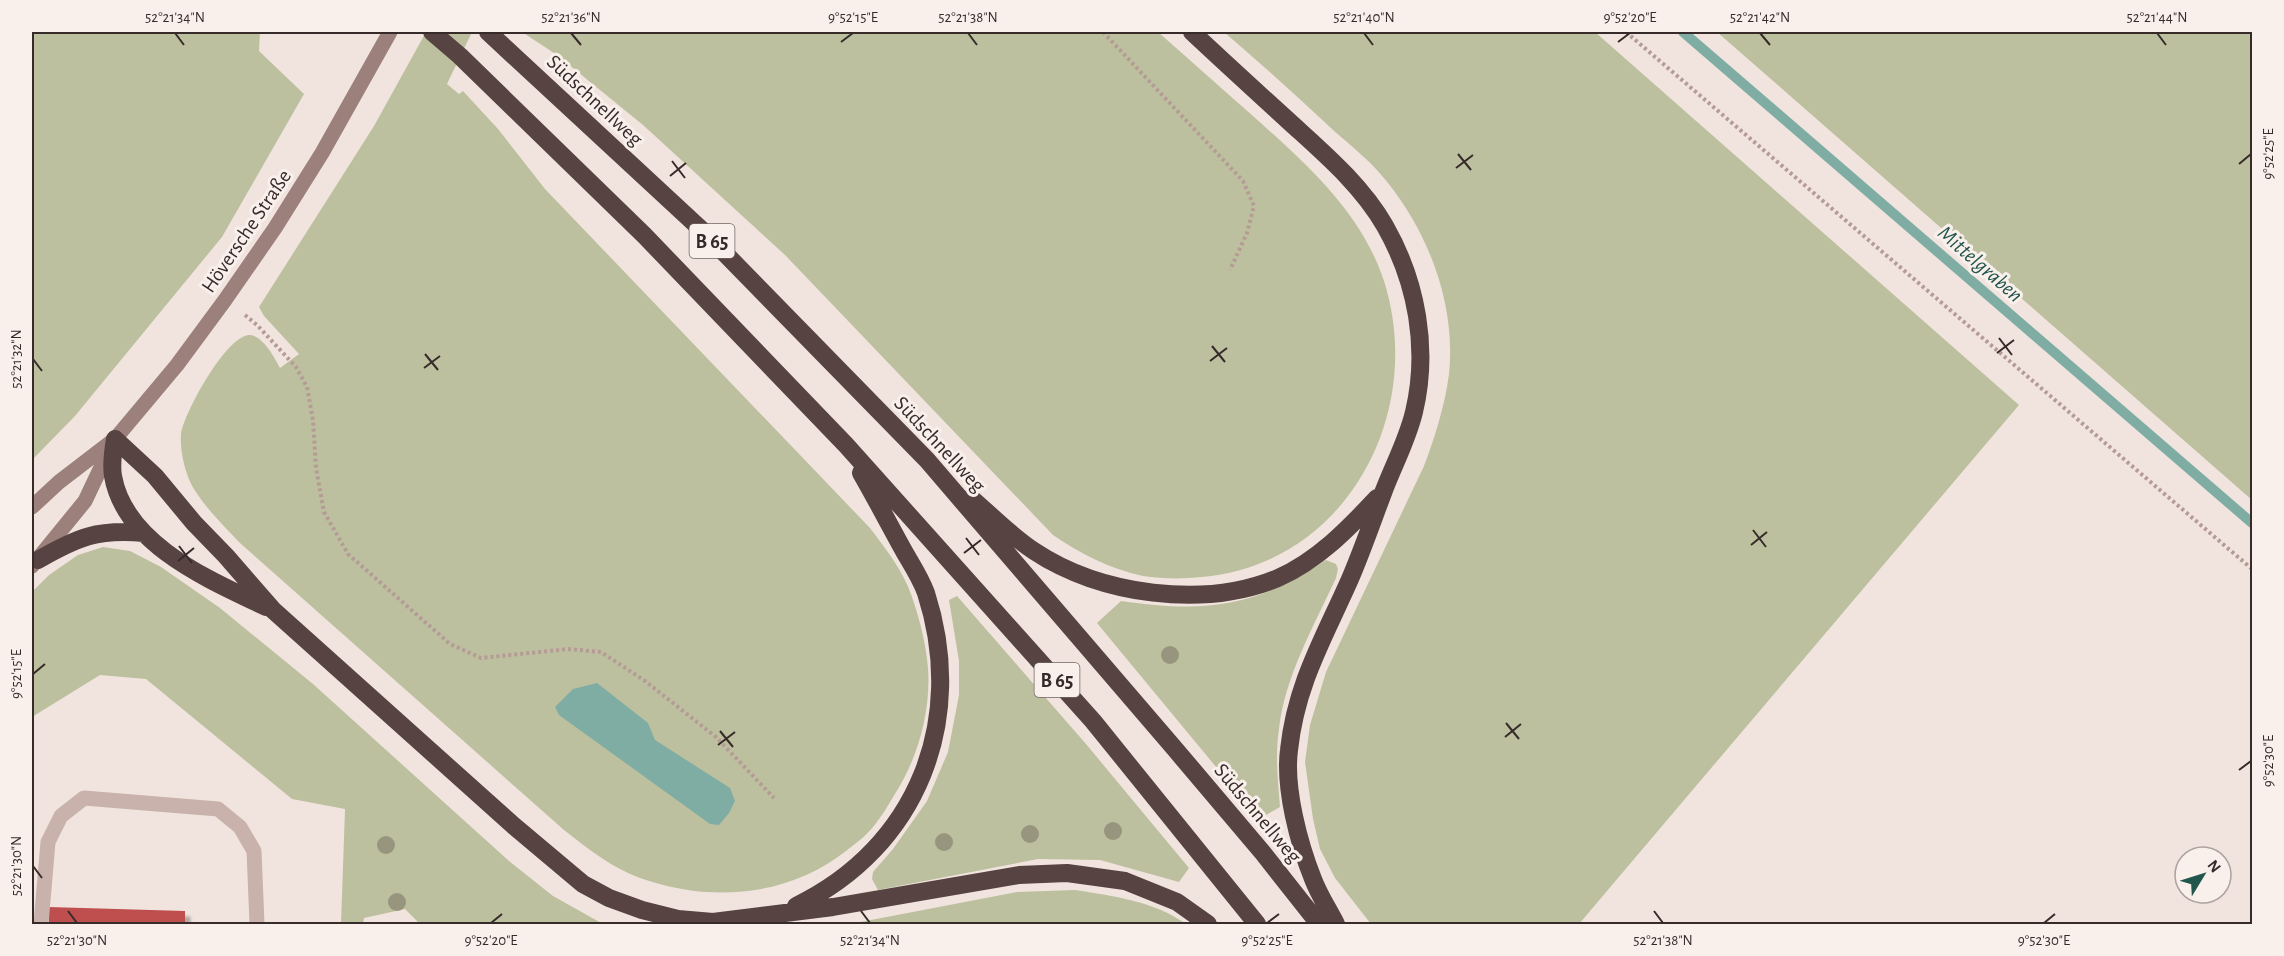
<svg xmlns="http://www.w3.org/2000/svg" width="2284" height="956" viewBox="0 0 2284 956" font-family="'Alegreya Sans',sans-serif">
  <defs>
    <filter id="shadow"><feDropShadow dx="5.5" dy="5.5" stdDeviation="1.5" flood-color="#0004"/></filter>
  </defs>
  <rect width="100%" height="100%" fill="#f1e4de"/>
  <!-- green -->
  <path fill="#bcc09f" d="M32,32H260L259,51L304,94L222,237L75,416L32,460Z
    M426,32H472L447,84L459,94L463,91L498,129L545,189L870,528C886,549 904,572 912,597C920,620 926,644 928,668C931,709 919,754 898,789C890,802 883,815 873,827C866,836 855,844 846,851C787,897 710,903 640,878C612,868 587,848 564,830L240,543C224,526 194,497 187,474C183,462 180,447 181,434C184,413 227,334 250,335C263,336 275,358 280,368L299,354L264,316L259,307L374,126Z
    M522,32H1158C1190,60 1221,88 1253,116C1305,163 1361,211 1384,281C1426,413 1347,564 1202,577C1183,579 1162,579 1143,576C1110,569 1081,554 1053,535L785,255L643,125L557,55Z
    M1224,32H1595L2019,405L1579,924H1371L1335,878L1320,849L1313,819L1305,762L1310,725L1326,672L1424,466C1435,437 1445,405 1449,374C1456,306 1430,236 1388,183C1373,163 1351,146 1332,129C1297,96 1261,64 1224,32Z
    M1717,32H2252V500Z
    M103,547L130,551L161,567L220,608L313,684L509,861L553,896L603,924H420L405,909L364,918L363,924H341L345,809L292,799L146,679L100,675L32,717V592L49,575L78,555Z
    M1326,560L1336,564L1338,569L1336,578C1314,626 1285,676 1279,729C1275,755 1278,781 1280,807L1259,819L1097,623L1121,601C1205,613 1254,608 1326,560Z
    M957,596L1086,744L1189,868L1179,882L1100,860L1038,859L878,890L872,879L873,872L893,849L927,801L948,752L959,695V661L949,600Z
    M1075,890C1113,896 1154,901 1186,924H850L1017,892Z"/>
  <!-- water -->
  <path fill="#7fada4" d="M597,683L648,723L655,740L730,788L735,801L729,813L719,825L710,824L559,715L555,707L573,689Z"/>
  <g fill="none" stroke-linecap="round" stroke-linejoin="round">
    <!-- stream -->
    <path stroke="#7fada4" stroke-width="10" d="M1683,32L2252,523"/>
  </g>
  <!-- building -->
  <path fill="#bf504f" filter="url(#shadow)" d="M49,907L185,911V924H49Z"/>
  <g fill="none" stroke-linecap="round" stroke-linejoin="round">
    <!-- path -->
    <path stroke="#b59b95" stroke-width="4" stroke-dasharray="3 3" stroke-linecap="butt" d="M1103,32L1243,181L1254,206L1247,233L1230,270
      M1626,32L2252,569
      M245,315L257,325L296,367L307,387L313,420L316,468L324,512L348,554L450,644L481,658L568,649L601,652L645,681L716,737L774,798"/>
    <!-- lane -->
    <path stroke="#c9b2ab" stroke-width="15" d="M41,924L48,842L61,816L84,798L218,809L240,827L254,851L257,924"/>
    <!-- secondary -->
    <path stroke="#9c807c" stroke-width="15" d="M32,507L59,482L115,439L177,365L225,300L275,228L322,153L390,32
      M32,566L85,501L112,444"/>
    <!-- highway -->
    <path stroke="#574341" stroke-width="18" d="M432,32L460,56L644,235L846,445L1093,721L1257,924
      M488,32L705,233L927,460L1175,749L1263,853L1319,924
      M1192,32C1225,63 1259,94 1293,125C1326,155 1362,186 1385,226C1417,282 1429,349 1414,412C1407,441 1393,466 1383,493C1372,522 1362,551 1350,579C1324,638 1296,684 1289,750C1284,788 1299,844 1313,879C1319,895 1329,910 1336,924
      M115,439L155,476L194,523L226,556L273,610L514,826L583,884L609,898L642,910L678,919L713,922L833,907L1019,875L1067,873L1125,881L1177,902L1208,924
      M115,439C113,451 111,464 113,476C125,545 210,580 266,607
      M971,498C991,515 1011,536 1034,551C1100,595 1204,609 1278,578C1317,561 1348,529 1377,498
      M38,560C78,537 97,529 144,533
      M796,906C918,847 967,720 926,593C921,579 912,565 905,553C890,526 876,499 861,473"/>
  </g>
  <!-- trees -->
  <g fill="#98957e">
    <circle cx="1170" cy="655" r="9"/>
    <circle cx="1113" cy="831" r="9"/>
    <circle cx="1030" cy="834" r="9"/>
    <circle cx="944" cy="842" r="9"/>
    <circle cx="386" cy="845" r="9"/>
    <circle cx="397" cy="902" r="9"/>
  </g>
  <!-- ticks -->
  <path fill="none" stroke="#372b2a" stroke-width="2" d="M175,33L184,45M571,33L581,45M968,33L977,45M1364,33L1373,45M1760,33L1770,45M2157,33L2166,45M841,42L853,33M1618,42L1630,33M1458,154L1471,170M672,161L685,178M2239,164L2251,154M1456,168L1473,155M670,176L686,163M1999,338L2012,355M1212,346L1225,362M1997,353L2014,340M425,354L438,370M33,359L42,371M1210,361L1227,348M424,368L440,356M1753,530L1766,547M966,538L979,555M1751,545L1767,532M179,546L192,563M964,553L981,540M178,561L194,548M33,674L45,664M1506,723L1519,739M720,731L733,747M1505,737L1521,724M718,745L735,732M2239,770L2251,761M33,866L42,878M68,911L77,923M861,911L870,923M1654,911L1663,923M491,923L502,914M1267,923L1279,914M2044,923L2055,914"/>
  <g text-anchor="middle" stroke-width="6" stroke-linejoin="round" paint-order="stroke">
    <!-- shield labels -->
    <g fill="#f9efeb" stroke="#716664" stroke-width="1.5">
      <rect x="689.5" y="224" width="45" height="34" rx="4.5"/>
      <rect x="1034.5" y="663" width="45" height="34" rx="4.5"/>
    </g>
    <g font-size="20" font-weight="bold" fill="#372b2a">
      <text x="712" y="248">B 65</text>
      <text x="1057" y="687">B 65</text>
    </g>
    <!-- street labels -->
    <g font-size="21" fill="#372b2a" stroke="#f9efeb">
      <text transform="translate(595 100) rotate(43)" y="7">Südschnellweg</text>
      <text transform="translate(246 231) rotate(-56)" y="7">Höversche Straße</text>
      <text transform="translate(940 444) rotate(47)" y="7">Südschnellweg</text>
      <text transform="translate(1258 813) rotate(50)" y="7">Südschnellweg</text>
    </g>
    <!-- water labels -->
    <g font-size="22" font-style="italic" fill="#22564d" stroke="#f9efeb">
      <text transform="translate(1981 263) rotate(41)" y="8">Mittelgraben</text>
    </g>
  </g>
  <!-- border -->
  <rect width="2284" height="956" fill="none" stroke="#f9efeb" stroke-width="66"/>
  <!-- north arrow -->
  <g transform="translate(2203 875) rotate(52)"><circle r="28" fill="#f9efeb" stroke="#aba19e" stroke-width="1.5"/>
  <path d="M0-4.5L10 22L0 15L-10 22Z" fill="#22564d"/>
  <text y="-9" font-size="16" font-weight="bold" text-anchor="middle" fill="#372b2a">N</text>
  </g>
  <rect x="33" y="33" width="2218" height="890" fill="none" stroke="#372b2a" stroke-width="2"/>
  <g font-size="15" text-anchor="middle" fill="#372b2a">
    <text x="175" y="22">52°21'34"N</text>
    <text x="571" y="22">52°21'36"N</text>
    <text x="853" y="22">9°52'15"E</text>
    <text x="968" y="22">52°21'38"N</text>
    <text x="1364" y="22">52°21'40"N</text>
    <text x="1630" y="22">9°52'20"E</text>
    <text x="1760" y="22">52°21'42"N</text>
    <text x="2157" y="22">52°21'44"N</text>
    <text transform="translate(2268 154) rotate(-90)" y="5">9°52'25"E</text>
    <text transform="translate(16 359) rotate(-90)" y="5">52°21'32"N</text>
    <text transform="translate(16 674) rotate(-90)" y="5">9°52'15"E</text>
    <text transform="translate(2268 761) rotate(-90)" y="5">9°52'30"E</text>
    <text transform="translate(16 866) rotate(-90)" y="5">52°21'30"N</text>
    <text x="77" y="945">52°21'30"N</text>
    <text x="491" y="945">9°52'20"E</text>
    <text x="870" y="945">52°21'34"N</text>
    <text x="1267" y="945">9°52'25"E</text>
    <text x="1663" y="945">52°21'38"N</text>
    <text x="2044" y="945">9°52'30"E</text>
  </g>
</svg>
